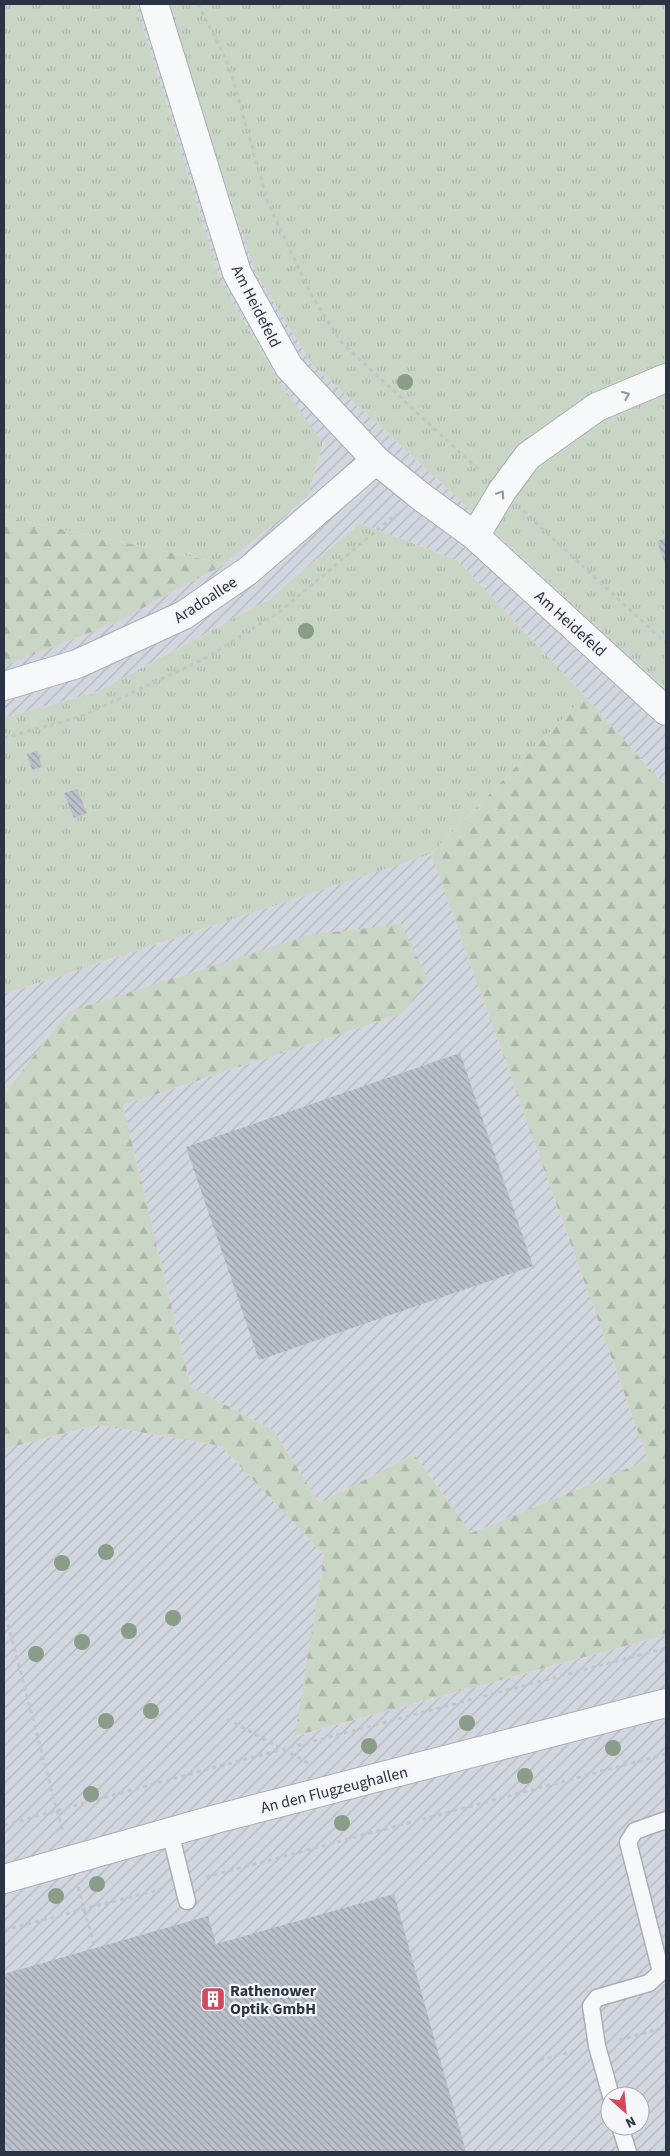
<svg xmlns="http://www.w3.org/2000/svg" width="670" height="2156" viewBox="0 0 670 2156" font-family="'Source Sans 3',sans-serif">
  <defs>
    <pattern id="industrial-furrows" width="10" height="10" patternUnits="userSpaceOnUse" patternTransform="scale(1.25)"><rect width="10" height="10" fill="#d2d6de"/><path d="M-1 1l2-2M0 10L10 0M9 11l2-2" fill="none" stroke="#b4b8c0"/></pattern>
    <pattern id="grass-tufts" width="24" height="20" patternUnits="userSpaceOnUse" patternTransform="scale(1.25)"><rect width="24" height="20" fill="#c9d6c5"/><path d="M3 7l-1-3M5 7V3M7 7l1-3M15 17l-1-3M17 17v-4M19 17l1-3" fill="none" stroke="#adb8ab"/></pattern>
    <pattern id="forest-firs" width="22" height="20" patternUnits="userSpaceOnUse" patternTransform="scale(1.25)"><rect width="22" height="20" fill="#c9d6c5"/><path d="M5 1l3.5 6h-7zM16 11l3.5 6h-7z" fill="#adb8ab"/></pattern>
    <pattern id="building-back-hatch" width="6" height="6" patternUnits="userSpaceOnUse" patternTransform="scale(1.25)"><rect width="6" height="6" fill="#bbc0ca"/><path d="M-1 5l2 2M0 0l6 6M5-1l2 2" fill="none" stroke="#989da6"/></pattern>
  </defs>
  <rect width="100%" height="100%" fill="#e4e7ec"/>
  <!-- industrial -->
  <path fill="url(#industrial-furrows)" fill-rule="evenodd" d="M136,4H169L203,119L256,273L311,363L666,690V787L585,696L457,560L360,523L268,600L96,692L4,718V666L115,623L225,564L308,496L323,444L278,380L220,280Z
    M431,854L648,1460L471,1533L414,1454L320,1503L273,1430L191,1387L123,1105L402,1014L68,1012L4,1094V993H8Z
    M97,1425L221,1446L324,1555L296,1736L666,1635V2152H4V1449ZM610,2096H640V2126H610Z"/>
  <!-- grass -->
  <path fill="url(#grass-tufts)" d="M4,4H136L220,280L278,380L323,443L308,496L225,564L4,517Z
    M169,4H666V690L311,363L256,273L203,119Z
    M360,523L457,560L585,696L431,854L8,993H4V718L96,692L268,600Z"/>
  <!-- forest -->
  <path fill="url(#forest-firs)" d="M4,517L225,564L115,623L4,666Z
    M585,696L666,787V1635L295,1736L324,1555L221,1446L97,1425L4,1449V1094L68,1012L309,935L401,924L428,979L402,1014L123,1105L191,1387L273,1430L320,1503L414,1454L471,1533L648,1460L431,854Z"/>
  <!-- building -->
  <path fill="url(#building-back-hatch)" d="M666,538V566L657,541Z
    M37,751L42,767L32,770L27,754Z
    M77,789L87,813L74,818L64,793Z
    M460,1053L533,1266L259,1360L186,1147Z
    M394,1894L466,2152H4V1974L208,1916L216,1944Z"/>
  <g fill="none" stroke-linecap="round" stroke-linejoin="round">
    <defs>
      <path id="lane" d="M170,1832L187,1901
        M611,2096L597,2046L591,2006L597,1998L649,1983L661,1972L628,1842L635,1831L666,1820
        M620,2126L628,2152"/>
      <path id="street" d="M154,4L237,273L289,367L376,460L419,495L475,536L666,711
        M475,536L502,491L528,456L597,407L666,378
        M4,686L77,664L184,615L249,570L376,460
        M4,1879L216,1819L666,1703"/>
    </defs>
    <!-- lane casing -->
    <use href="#lane" stroke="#a9aeb7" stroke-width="19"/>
    <!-- street casing -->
    <use href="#street" stroke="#a9aeb7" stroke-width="30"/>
    <!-- path -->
    <path stroke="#c2c5cb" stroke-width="3" stroke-dasharray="4 4" stroke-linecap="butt" d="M198,4L229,65L268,203L311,294L341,342L480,471
      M523,511L666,643
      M4,738L82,716L204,659L282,610L396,514
      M4,1609L63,1833
      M227,1719L310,1764
      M4,1825L201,1771L666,1648
      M206,1877L666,1754
      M78,1887L95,1948
      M4,1930L161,1889
      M619,2040L666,2027
      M540,2060L574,2051"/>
    <!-- lane -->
    <use href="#lane" stroke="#f7f8fa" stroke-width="16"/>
    <!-- street -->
    <use href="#street" stroke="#f7f8fa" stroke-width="28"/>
  </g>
  <!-- trees -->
  <g fill="#899d89">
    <circle cx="405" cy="382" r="8"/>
    <circle cx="306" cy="631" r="8"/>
    <circle cx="106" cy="1552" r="8"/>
    <circle cx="62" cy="1563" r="8"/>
    <circle cx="173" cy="1618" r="8"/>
    <circle cx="129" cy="1631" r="8"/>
    <circle cx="82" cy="1642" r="8"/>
    <circle cx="36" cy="1654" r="8"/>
    <circle cx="151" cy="1711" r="8"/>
    <circle cx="106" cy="1721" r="8"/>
    <circle cx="467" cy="1723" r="8"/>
    <circle cx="369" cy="1746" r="8"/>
    <circle cx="613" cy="1748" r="8"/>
    <circle cx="525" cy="1776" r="8"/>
    <circle cx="91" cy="1794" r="8"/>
    <circle cx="342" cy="1823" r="8"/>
    <circle cx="97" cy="1884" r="8"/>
    <circle cx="56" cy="1896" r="8"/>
  </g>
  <!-- one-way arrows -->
  <defs><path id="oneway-chevron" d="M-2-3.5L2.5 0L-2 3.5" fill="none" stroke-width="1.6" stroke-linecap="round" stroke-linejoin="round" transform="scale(1.25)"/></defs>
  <g stroke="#9196a0">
    <use href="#oneway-chevron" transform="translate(626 395) rotate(-23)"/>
    <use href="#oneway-chevron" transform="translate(501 494) rotate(-57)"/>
  </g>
  <!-- icons -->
  <defs>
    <symbol id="building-square" viewBox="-11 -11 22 22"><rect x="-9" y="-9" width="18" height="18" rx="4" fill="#d1495b" stroke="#f4f6f9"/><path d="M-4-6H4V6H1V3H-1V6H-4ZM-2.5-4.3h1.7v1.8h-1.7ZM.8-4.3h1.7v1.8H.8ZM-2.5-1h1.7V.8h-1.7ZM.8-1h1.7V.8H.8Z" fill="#fff"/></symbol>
  </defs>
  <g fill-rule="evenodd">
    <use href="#building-square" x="199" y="1985" width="28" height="28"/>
  </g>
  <g text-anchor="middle" stroke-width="4.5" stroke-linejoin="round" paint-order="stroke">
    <!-- street labels -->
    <g font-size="16" fill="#2b3445" stroke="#f4f6f9">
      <text transform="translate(257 306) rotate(63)" y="6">Am Heidefeld</text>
      <text transform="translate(205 599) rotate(-33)" y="6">Aradoallee</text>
      <text transform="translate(571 623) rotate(42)" y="6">Am Heidefeld</text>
      <text transform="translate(334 1789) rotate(-14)" y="6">An den Flugzeughallen</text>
    </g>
    <!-- poi labels -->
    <g font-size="16" font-weight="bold" fill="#2b3445" stroke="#f4f6f9" text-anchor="start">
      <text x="230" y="1996">Rathenower<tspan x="230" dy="18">Optik GmbH</tspan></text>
    </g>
  </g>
  <!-- border -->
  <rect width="670" height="2156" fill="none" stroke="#2b3445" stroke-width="10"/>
  <!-- north arrow -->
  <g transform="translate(625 2111) rotate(153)"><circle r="24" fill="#f4f6f9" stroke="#a4a8b1"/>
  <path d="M0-4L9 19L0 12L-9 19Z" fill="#d1495b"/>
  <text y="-8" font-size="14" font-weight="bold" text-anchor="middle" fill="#2b3445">N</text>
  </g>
</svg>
